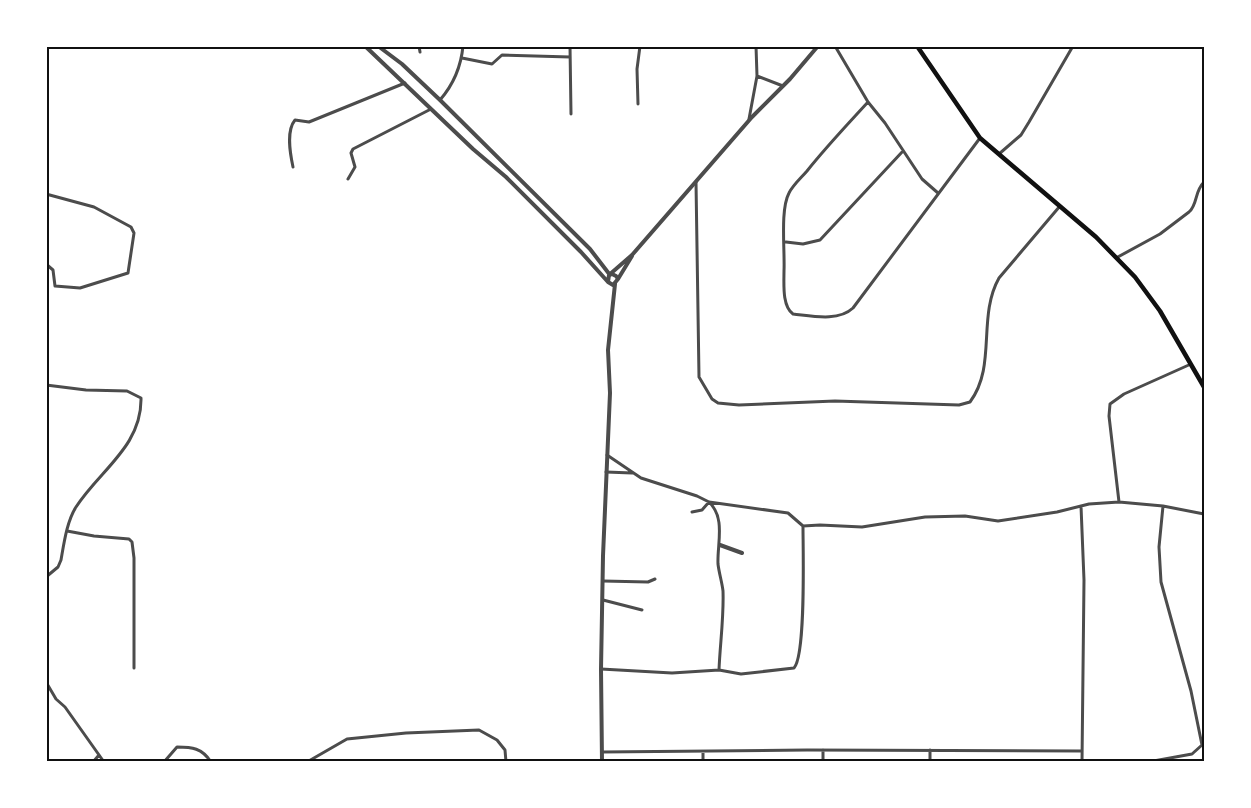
<svg xmlns="http://www.w3.org/2000/svg" width="1251" height="808" viewBox="0 0 1251 808" font-family="'Libre Baskerville',serif">
  <rect width="100%" height="100%" fill="#fff"/>
  <g fill="none" stroke-linecap="round" stroke-linejoin="round">
    <!-- minor -->
    <path stroke="#4c4c4c" stroke-width="3" d="M419,46L420,52
      M570,46L571,114
      M835,46L868,102L885,123L922,179L938,193
      M462,58L492,64L502,55L570,57
      M757,76L783,86
      M440,100C453,85 461,67 463,46
      M868,102C847,125 826,147 807,171C801,178 793,185 789,193C780,210 785,250 784,271C784,284 782,306 793,314C812,316 838,322 853,308L980,138
      M638,104L637,69L640,46
      M749,119L757,76L756,46
      M999,154L1021,135L1029,122L1073,46
      M293,167C290,153 286,131 295,120L309,122L405,83
      M348,179L355,167L351,153L353,149L431,109
      M696,182L699,377L712,399L718,403L739,405L835,401L959,405L970,402C997,366 977,317 999,278L1060,206
      M46,194L94,207L131,227L134,233L128,273L80,288L55,286L53,270L46,264
      M786,242L803,244L820,240L903,151
      M1116,258L1160,234L1189,212C1198,204 1194,192 1204,182
      M46,385L86,390L127,391L141,398C142,446 100,470 76,507C67,521 64,543 61,560L58,567L46,577
      M607,455L641,478L697,496L709,502L788,513L803,526L820,525L862,527L925,517L965,516L998,521L1057,512L1089,504L1119,502L1163,506L1204,514
      M606,472L632,473
      M1119,502L1109,416L1110,404L1124,394L1191,364
      M1081,506L1084,580L1082,762
      M692,512L702,510L709,502C726,518 717,544 718,564C719,573 722,582 723,591C724,617 720,644 719,670
      M67,531L94,536L129,539L132,542L134,558V668
      M603,581L648,582L655,579
      M603,600L642,610
      M601,669L672,673L719,670L741,674L794,668C806,655 803,550 803,527
      M46,682L56,699L65,707L104,762
      M823,750V762
      M602,752L807,750L1082,751
      M703,752V762
      M93,762L99,755
      M164,762L177,747C192,747 202,748 211,762
      M307,762L347,739L406,733L479,730L497,740L505,750L506,762
      M930,762V750
      M1148,762L1192,754L1202,745L1191,691L1161,582L1159,547L1163,506"/>
    <!-- tertiary -->
    <path stroke="#4c4c4c" stroke-width="4" d="M365,46L473,149L506,177L581,252L608,282
      M378,46L402,64L440,100L590,249L610,275
      M612,274L616,276L618,279L613,285L608,282L609,275L632,255L752,117L790,79L818,46
      M618,279L632,256
      M720,545L742,553
      M602,762L601,669L603,556L610,393L608,350L615,284"/>
    <!-- primary -->
    <path stroke="#111" stroke-width="4.5" d="M917,46L980,138L1096,237L1135,277L1160,311L1204,387"/>
  </g>
  <!-- border -->
  <rect width="1251" height="808" fill="none" stroke="#ffffff" stroke-width="96"/>
  <rect x="48" y="48" width="1155" height="712" fill="none" stroke="#111" stroke-width="2"/>
</svg>
